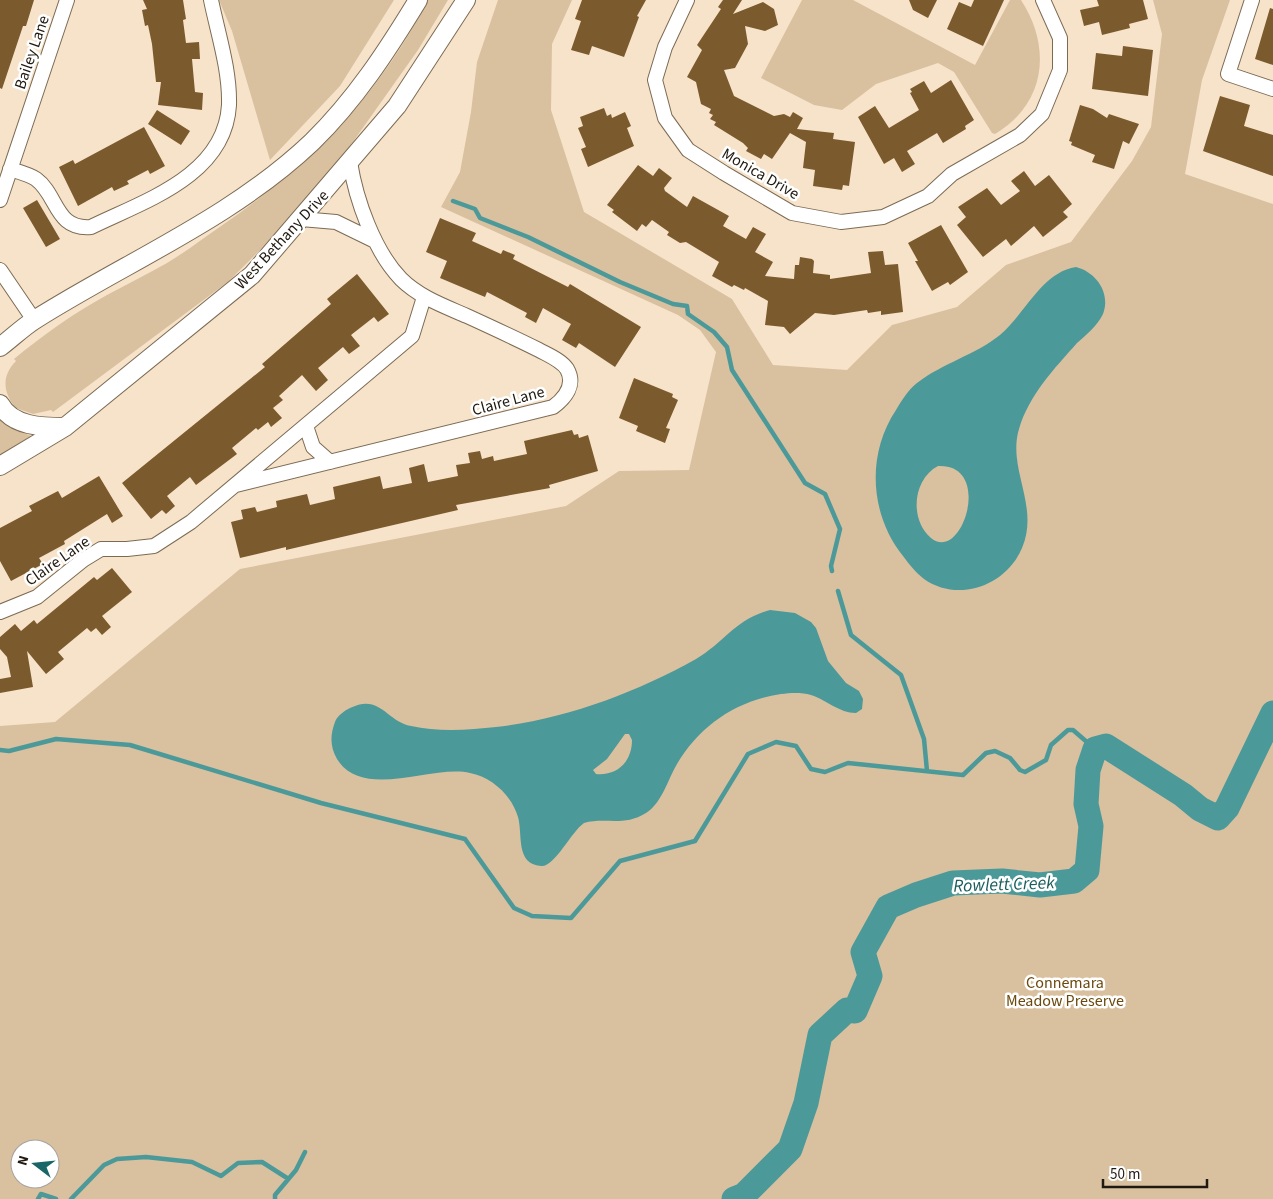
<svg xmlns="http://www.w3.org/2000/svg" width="1273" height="1199" viewBox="0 0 1273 1199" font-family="'Source Sans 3',sans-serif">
  <rect width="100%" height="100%" fill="#f7e3ca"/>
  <!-- green -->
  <path fill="#d9c09f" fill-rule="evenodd" d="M219,0H394L340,86L270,160L232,31Z
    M428,0H448L418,50L350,146L319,185L259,251L229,281L53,412L51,410L33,414L16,408C3,393 1,376 16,361L14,359C43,335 74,313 107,295C127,284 148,274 167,263C187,251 205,237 224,224C315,160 376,99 428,0Z
    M498,0H572L552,44L551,110L584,212L732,299L773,365L847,370L892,325L957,307L1006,265L1071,242L1132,161L1151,127L1162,34L1153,0H1230L1202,80L1185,174L1273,204V1199H0V726L55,722L240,569L566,506L619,471L689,470L716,352L700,330L678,315L441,207L460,172L471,112L477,62ZM20,1149H50V1179H20Z
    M802,0H853L975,65L1010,0H1021C1052,47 1046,104 995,134L992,133L954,72L938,63L876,84L842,110L814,105L761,78Z
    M0,420L12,428L31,436L0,455Z"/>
  <!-- water -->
  <path fill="#4c999a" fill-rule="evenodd" d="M1076,267C1096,272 1111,293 1103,314C1098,325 1086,335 1077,343C1054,369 1029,395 1019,429C1007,469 1040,506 1022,548C1006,586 958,603 924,579C916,573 909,564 903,556C870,515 866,455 896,410C902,400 908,390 917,383C943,363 975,355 1000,335C1025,314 1042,272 1076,267ZM938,466C994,463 962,564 931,538C909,519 913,479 938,466Z
    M770,610L795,613L811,622L816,628L828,661L846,683L859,691L863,699L862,709L856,713C839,713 827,700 811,695C801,692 790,693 781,694C737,700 699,726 677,764C668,779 662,803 646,813C624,827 605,817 584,823C571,832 554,868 541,866C515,864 523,834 518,817C512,796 492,777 470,773C433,764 363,801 337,759C330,747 330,735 335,722C337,716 344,711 350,708C380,693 386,721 411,726C437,732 470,730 496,727C566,719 635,693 696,659C724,643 734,620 770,610ZM625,734H629L632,740C632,761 618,776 596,774L593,770L607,759Z"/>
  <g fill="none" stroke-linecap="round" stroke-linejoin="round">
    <!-- stream -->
    <path stroke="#4c999a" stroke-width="4.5" d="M453,201L475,209L480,218L528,237L620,282L673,304L687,306L688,314L714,332L727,347L732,370L805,483L825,494L840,529L831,566L832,571
      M838,591L851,635L901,675L924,739L927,771
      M0,750L9,751L56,739L130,745L321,803L465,839L514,908L532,916L571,918L620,861L695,841L748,754L776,742L796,746L811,769L825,772L848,763L963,775L986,753L995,751L1010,758L1020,770L1025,772L1046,760L1051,745L1068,730H1073L1095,749
      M38,1199L41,1194L56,1199
      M71,1199L104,1165L117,1159L146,1157L192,1162L221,1176L238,1163L262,1162L287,1178
      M275,1199V1195L296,1170L305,1152"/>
    <!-- river -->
    <path stroke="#4c999a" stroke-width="25" d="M734,1199L744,1195L790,1149L806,1103L820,1035L847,1010L855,1011L870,976L863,952L888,907L916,895L953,883L1002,881L1040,885L1074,881L1087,870L1091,826L1086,804L1088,770L1095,749L1106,746L1183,795L1200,809L1218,818L1227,808L1273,713"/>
  </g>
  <!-- building -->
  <path fill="#7b5b2d" d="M0,0H34L26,26H23L2,89L0,88Z
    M143,0H183L186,19L183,20L186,43L199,42L200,59H192L195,92L203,93L202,110L158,105L161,82H156L152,44L148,25L145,26L142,10L147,9Z
    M582,0H646L637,16L639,17L624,57L592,46L589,55L571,50L581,21L575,19Z
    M723,0H742L733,14L763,2L774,9L778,25L765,31L745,26L748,44L735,68L724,70L734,96L774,116L784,114L790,117L793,112L803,118L797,129L834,133L833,139L855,142L849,186L843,185L842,190L813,186L815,170L803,168L806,142L790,133L772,159L764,154L761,159L746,151L748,148L743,143L714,125L716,122L710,119L713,115L709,113L711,109L701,104L696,82L687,77L702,50L697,45L721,9L718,7Z
    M909,0H937L928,18L913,10Z
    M974,0H1004L983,46L947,29L959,2L971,7Z
    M1097,0H1143L1148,19L1129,24L1130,28L1102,35L1099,22L1084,26L1080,10L1099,6Z
    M1270,8L1273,9V65L1255,59Z
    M1123,46L1153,50L1148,96L1092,89L1096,53L1122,56Z
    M951,80L974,120L965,126L966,129L943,143L937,133L907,151L915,164L902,172L894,158L884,164L858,117L875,106L889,128L919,110L910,93L912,92L910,89L924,81L931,93Z
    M1220,96L1250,105L1244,126L1273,135V176L1203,151Z
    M1080,105L1093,109L1107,118L1109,114L1139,124L1129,144L1123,141L1114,169L1092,162L1095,155L1071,145L1072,142L1069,141Z
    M604,108L607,116L611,114L612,118L625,112L631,126L627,128L634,146L588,167L581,149L586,147L578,128L583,126L580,117Z
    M157,110L190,131L181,145L148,124Z
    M144,127L165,166L150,174L148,170L127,181L129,184L114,191L112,187L78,206L59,167L73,160L75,164Z
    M638,165L653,176L659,168L672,178L664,188L665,191L687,207L693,196L729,216L723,226L746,239L753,227L766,234L755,252L773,262L765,276L794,279L795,265H799L800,257L812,259L814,261L813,273L830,275V279L871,273L868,252L883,251L885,265L898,264L903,312L881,315V311L868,313L867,310L834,315L815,313L790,334L784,327L765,325L768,301L745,288L744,290L734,285L732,287L712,276L719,262L686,242L680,243L667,235L669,232L652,220L646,227L642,224L637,231L612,212L614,210L607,205Z
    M1024,171L1035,186L1049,175L1072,204L1063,212L1068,217L1043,237L1034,226L1011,246L1006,239L983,257L957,225L966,217L958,207L987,188L1001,205L1020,191L1011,181Z
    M37,200L60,239L46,247L23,208Z
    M440,218L476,233L472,241L501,254L503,250L515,255L513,259L568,287L570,284L641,327L615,367L579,343L576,348L562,340L571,324L543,308L536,323L525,317L527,313L487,292L485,297L440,278L447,261L426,252Z
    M941,225L968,272L950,285L948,282L932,291L915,261H918L908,243Z
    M357,274L389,314L378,322L374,317L351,335L360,346L349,354L343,347L318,368L328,380L316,391L302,375L279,396L283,400L273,408L282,418L271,427L268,422L258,430L256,428L232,448L237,454L196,485L190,477L167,496L175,506L166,514L162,510L151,519L122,483L265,367L262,364L331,304L327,299Z
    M634,378L673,394L672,397L678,400L666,428L670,429L665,443L636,431L638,426L619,418Z
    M572,430L574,435L578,434L579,438L588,435L598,471L549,485L550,488L456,505L458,510L286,550V547L240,558L231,522L243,519L241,510L255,507L257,512L277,507L276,501L307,494L310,505L335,499L333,487L380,476L383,489L412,483L409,468L424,464L428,482L458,476L456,465L470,463L468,453L480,451L482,459L493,456L494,461L527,454L524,441Z
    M99,476L123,516L112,523L107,514L64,541L65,544L39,558L43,564L11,581L0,561V528L32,511L29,506L58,491L62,498Z
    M112,568L132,592L102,616L111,627L102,635L96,628L91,632L87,628L58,652L64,659L46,674L27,651L33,687L0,693V679L11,677L7,657L0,649V637L15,624L21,631L34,620L37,624L94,577L97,580Z"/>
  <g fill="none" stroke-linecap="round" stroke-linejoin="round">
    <defs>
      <path id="minor" d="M687,0L665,47L655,80L665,118L688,150L724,173L792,213L841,222L883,217L928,196L952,174L1020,135L1042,114L1060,70V38L1043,0
        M1252,0L1228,74L1273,89
        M10,169C19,172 28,174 36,179C58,195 55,230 91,227C144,201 225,176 229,105C230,70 218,34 211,0
        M0,200L67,0
        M301,219L336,222L375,241
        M0,270L34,320
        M306,426L313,447L330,462
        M236,485L553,407C565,398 576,385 567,369C561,360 548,355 539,350C515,338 491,327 467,316C444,306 419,297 401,279C374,251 356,200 350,162
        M0,612L37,597L83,560L101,549H127L154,546L191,522L412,336L424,297"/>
      <path id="major" d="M0,347C12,338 23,327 36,319C128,261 232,218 312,142C355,100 387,51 418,0
        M0,404C12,427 43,427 65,427
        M0,466L65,427L252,275L397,106L466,0"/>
    </defs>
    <!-- minor casing -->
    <use href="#minor" stroke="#7c6b54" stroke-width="16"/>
    <!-- major casing -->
    <use href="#major" stroke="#7c6b54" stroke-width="20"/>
    <!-- minor -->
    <use href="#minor" stroke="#fff" stroke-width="14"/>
    <!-- major -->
    <use href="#major" stroke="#fff" stroke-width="18"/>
  </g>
  <g text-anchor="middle" stroke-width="5" stroke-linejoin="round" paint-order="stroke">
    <!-- street labels -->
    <g font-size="16" fill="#201910" stroke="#fff">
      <text transform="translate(31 52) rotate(-71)" y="6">Bailey Lane</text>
      <text transform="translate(761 173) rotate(30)" y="6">Monica Drive</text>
      <text transform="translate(281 239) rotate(-47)" y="6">West Bethany Drive</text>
      <text transform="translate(508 400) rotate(-15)" y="6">Claire Lane</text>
      <text transform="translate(57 560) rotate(-35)" y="6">Claire Lane</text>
    </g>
    <!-- park labels -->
    <g font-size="16" fill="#6b490e" stroke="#fff">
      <text x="1065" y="988">Connemara<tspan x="1065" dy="18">Meadow Preserve</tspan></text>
    </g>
    <!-- water labels -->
    <g font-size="18" font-style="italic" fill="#1b5c5c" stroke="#fff">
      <text transform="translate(1004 884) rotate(-2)" y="6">Rowlett Creek</text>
    </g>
  </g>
  <!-- north arrow -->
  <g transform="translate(35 1164) rotate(286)"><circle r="24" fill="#ffffff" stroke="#a6a39f"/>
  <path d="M0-4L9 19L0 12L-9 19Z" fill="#186667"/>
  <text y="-8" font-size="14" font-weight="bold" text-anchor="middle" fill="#201910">N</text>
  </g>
  <!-- scale -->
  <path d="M1103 1179v8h104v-8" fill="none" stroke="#201910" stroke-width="2.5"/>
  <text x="1110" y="1179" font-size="15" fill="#201910" stroke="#ffffff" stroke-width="4" paint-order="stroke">50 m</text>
</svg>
